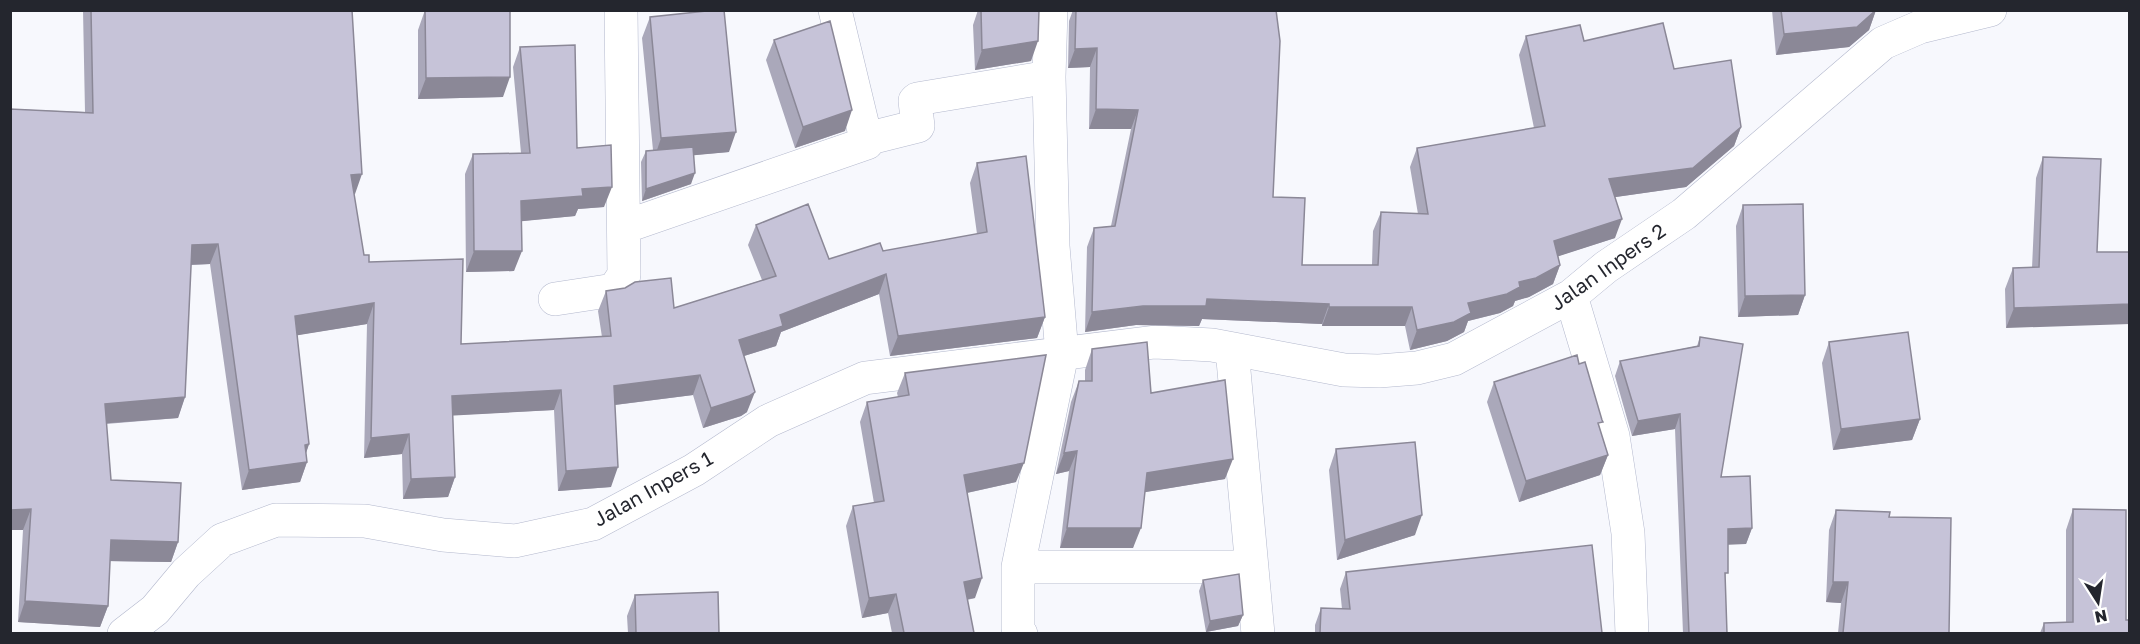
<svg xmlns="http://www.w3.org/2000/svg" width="2140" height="644" viewBox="0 0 2140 644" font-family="'Golos Text',sans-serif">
  <rect width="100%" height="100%" fill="#f7f8fd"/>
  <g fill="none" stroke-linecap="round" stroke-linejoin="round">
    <defs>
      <path id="minor" d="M835,10L866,139
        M624,227L867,143L866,139L918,126L915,101L917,99L1049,77
        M1571,296L1613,436L1628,533L1632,634
        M555,299L614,290L624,275L621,10
        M1232,349L1258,634
        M1018,567H1252
        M124,634L155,610L186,573L222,540L276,520L365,521L443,535L515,541L593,524L694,470L768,421L865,378L1155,342L1212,345L1344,370L1379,371L1417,368L1454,359L1571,296L1606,267L1684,214L1883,43L1920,27L1990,10
        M1021,634L1018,629V567L1062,354L1053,246L1049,77L1051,10"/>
    </defs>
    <!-- minor casing -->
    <use href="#minor" stroke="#b3b8cd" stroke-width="34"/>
    <!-- minor -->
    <use href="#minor" stroke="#fff" stroke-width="33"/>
  </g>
  <!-- wall -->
  <path fill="#aaa8ba" d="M83,10H352L355,194H354L364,255L369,262L461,344L602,337L598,311L606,291L674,308L762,280L748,245L756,225L829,259L883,251L977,234L970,183L977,163L1045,317L1037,338L890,356L879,294L781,332L776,346L744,356L747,412L741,416L703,428L693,395L615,405L611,487L558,491L554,410L453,415L455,477L448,497L403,499L402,454L364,458L367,324L297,335L309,444L306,453L307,462L300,482L242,490L210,264L191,265L185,397L178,418L106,424L111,480L178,542L171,562L110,561L108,606L100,627L18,622L23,530H10V109L85,112Z
    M425,10L503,97L418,99V30Z
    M978,10H1039L1031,61L975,70L973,25Z
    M1073,10H1276L1273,197L1302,265H1372L1373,231L1381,212L1418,214L1410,167L1417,148L1534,128L1519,55L1526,36L1584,41L1674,69L1741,127L1734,146L1686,187L1615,197V238L1558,256L1560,265L1553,284L1529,297L1515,301L1513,306L1500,313L1468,321L1464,332L1447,341L1410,350L1405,326H1322V324L1202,319L1199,326L1136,325L1085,332L1087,247L1094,228L1111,226L1131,129H1089L1090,67L1068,68L1069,21Z
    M1772,10H1876L1869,30L1849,47L1776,55Z
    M650,17L729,152L693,155L691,184L642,201L641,162L646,151L653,150L642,38Z
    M774,40L845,131L795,148L766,60Z
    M520,47L577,148L604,207L578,209L575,216L521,221L514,271L466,272L465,174L473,154L521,153L513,67Z
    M2043,157L2097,252L2006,328L2005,289L2013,268H2032L2036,178Z
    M1743,205L1805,295L1798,315L1738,317L1736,226Z
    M1700,337L1721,477L1752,528L1746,544H1728L1725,581L1727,633H1683L1675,429L1632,436L1615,376L1620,361L1697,346Z
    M1829,342L1920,419L1912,440L1833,450L1822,363Z
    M1092,349L1151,393L1225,479L1145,492L1133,548H1060L1069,471L1056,474L1071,402L1079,381H1085V370Z
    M905,373L1016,482L967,493L975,598L967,600L974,633H892L888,613L862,618L846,526L853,506L874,503L860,422L867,402L898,397L897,393Z
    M1494,382L1600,429L1608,455L1600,475L1519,502L1487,402Z
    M1336,449L1415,535L1337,560L1329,470Z
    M2073,509L2126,620L2130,633H2040L2044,623L2066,622V530Z
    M1836,510L1889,517L1949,633H1838L1841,603L1826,602L1829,530Z
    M1346,572L1602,633H1315V625L1321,608L1342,609L1340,589Z
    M1203,580L1243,615L1238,626L1206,632L1199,591Z
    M635,595L719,633H628L627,616Z"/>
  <!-- shaded-wall -->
  <path fill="#8b8897" d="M1876,10L1869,30L1849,47L1776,55L1784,34Z
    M1038,41L1031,61L975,70L982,50Z
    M1097,48L1090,67L1068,68L1075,49Z
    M510,77L503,97L418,99L426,78Z
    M1096,109L1138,110L1131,129H1089Z
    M852,110L845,131L795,148L803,127Z
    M1741,127L1734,146L1686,187L1602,199L1609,179Z
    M736,132L729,152L654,159L661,138Z
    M695,173L691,184L642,201L646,189Z
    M362,174L355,194L344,195L351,175Z
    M612,187L604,207L578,209L575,216L514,222L521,201L582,189Z
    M1622,219L1615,238L1547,260L1554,241Z
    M218,244L210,264L185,265L192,245Z
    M474,251H522L514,271L466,272Z
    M1560,265L1553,284L1529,297L1515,301L1513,306L1500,313L1468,321L1464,332L1447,341L1410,350L1417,330L1468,303Z
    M886,274L879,294L781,332L776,346L731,360L739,340L780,315Z
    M1805,295L1798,315L1738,317L1745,296Z
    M1207,299L1329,304L1322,324L1202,319L1199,326L1136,325L1085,332L1092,312Z
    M374,303L367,324L287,337L295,316Z
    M2130,304V324L2006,328L2014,308Z
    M1329,307H1412L1405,326H1322Z
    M1045,317L1037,338L890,356L898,336Z
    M700,375L693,395L606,406L614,386Z
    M561,390L554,410L445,416L452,396Z
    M755,392L747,412L741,416L703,428L711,408Z
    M185,397L178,418L97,424L105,404Z
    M1680,414L1675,429L1632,436L1638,421Z
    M1920,419L1912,440L1833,450L1841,429Z
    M409,434L402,454L364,458L371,438Z
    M309,444L303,462H307L300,482L242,490L249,470L305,445Z
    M1077,451L1069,471L1056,474L1064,453Z
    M1608,455L1600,475L1519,502L1526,481Z
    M1233,459L1225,479L1140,493L1147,473Z
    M1024,463L1016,482L957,495L964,475Z
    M618,467L611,487L558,491L566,471Z
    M455,477L448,497L403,499L411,479Z
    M31,509L23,530H10V510Z
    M1422,515L1415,535L1337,560L1345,540Z
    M1067,528H1141L1133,548H1060Z
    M1752,528L1746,544L1723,545L1728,529Z
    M111,540L178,542L171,562L104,561Z
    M982,578L975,598L956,601L964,582Z
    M1833,582H1848L1841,603L1826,602Z
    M896,594L888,613L862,618L869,598Z
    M25,601L108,606L100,627L18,622Z
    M1243,615L1238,626L1206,632L1210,621Z"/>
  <!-- building -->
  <path fill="#c6c3d8" stroke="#8b8897" stroke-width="1.5" d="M91,10H352L362,174L351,175L364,255H369V262L463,259L461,344L611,336L606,291L625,288L635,282L671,278L674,308L776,276L756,225L808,204L829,259L880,243L883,251L987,232L977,163L1026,156L1045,317L898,336L886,274L780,315L783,326L739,340L755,392L749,396L711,408L700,375L614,386L618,467L566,471L561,390L452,396L455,477L411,479L409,434L371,438L374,303L295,316L309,444L305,445L307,462L249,470L218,244L192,245L185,397L105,404L111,480L181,483L178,542L111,540L108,606L25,601L31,509L10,510V109L93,113Z
    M425,10H510V77L426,78Z
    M716,10H724L736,132L661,138L650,17Z
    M981,10H1039L1038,41L982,50Z
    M1076,10H1276L1280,41L1273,197L1305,198L1302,265H1378L1381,212L1428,214L1417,148L1545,126L1526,36L1580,25L1584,41L1663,23L1674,69L1731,60L1741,127L1693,168L1609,179L1622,219L1554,241L1560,265L1536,278L1519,282L1520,287L1507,294L1468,303L1471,313L1454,322L1417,330L1412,307H1329V304L1207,299L1206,306H1143L1092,312L1094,228L1115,226L1138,110L1096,109L1097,48L1075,49Z
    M1781,10H1876L1857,27L1784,34Z
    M830,21L852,110L803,127L774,40Z
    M575,45L577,148L611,145L612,187L582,189L583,196L521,201L522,251H474L473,154L530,153L520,47Z
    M693,147L695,173L646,189V151Z
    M2043,157L2101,159L2097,252H2130V304L2014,308L2013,268L2039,267Z
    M1803,204L1805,295L1745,296L1743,205Z
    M1908,332L1920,419L1841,429L1829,342Z
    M1700,337L1743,344L1721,477L1750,476L1752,528L1728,529V573H1725L1727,633H1689L1680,414L1638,421L1620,361L1699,346Z
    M1147,342L1151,393L1225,380L1233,459L1147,473L1141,528H1067L1077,451L1064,453L1079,381H1092V349Z
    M1046,355L1024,463L964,475L982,578L964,582L974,633H904L896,594L869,598L853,506L884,501L867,402L909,395L905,373Z
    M1577,355L1579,364L1585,362L1602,420L1603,422L1598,423L1608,455L1526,481L1494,382Z
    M1415,442L1422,515L1345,540L1336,449Z
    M2073,509L2126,510V620H2130V633H2044V623L2073,622Z
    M1836,510L1890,512L1889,517L1951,518L1949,633H1843L1848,582H1833Z
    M1592,545L1602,633H1320L1321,608L1350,609L1346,572Z
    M1239,574L1243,615L1210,621L1203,580Z
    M718,592L719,633H636L635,595Z"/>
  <g text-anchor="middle" stroke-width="5" stroke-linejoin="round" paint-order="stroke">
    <!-- street labels -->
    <g font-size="20" fill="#24262e" stroke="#fff">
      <text transform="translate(1608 267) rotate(-35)" y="7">Jalan Inpers 2</text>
      <text transform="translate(653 489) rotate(-29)" y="7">Jalan Inpers 1</text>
    </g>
  </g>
  <!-- border -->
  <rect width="2140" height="644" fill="none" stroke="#24262e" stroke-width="24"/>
  <!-- north arrow -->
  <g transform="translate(2098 602) rotate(168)" stroke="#ffffff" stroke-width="4.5" paint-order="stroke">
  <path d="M0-4.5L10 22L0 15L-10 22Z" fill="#24262e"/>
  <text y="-9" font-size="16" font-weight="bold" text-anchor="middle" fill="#24262e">N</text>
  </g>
</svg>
